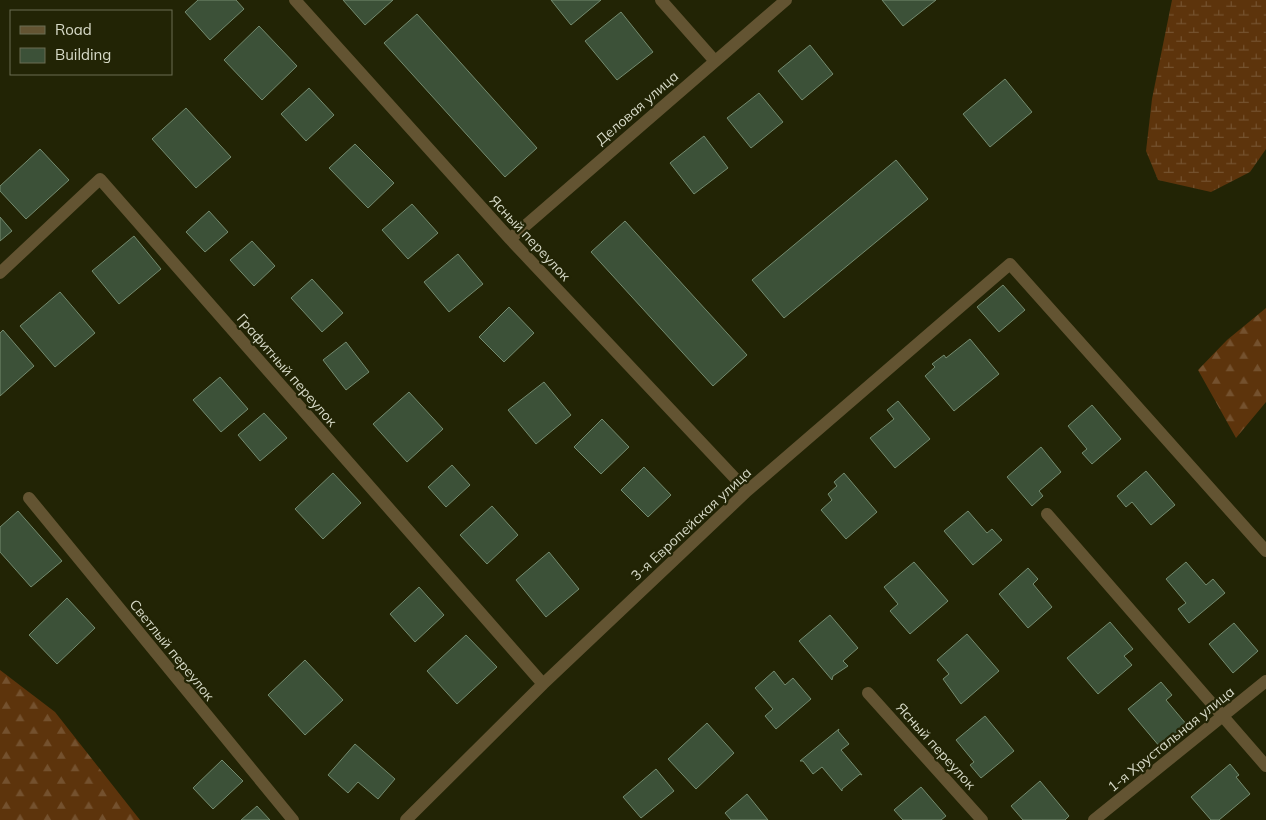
<svg xmlns="http://www.w3.org/2000/svg" width="1266" height="820" viewBox="0 0 1266 820" font-family="Mulish,sans-serif">
  <defs>
    <pattern id="forest-firs" width="22" height="20" patternUnits="userSpaceOnUse" patternTransform="scale(1.25)"><rect width="22" height="20" fill="#5d340c"/><path d="M5 1l3.5 6h-7zM16 11l3.5 6h-7z" fill="#74512e"/></pattern>
    <pattern id="wetland-marsh" width="20" height="14" patternUnits="userSpaceOnUse" patternTransform="scale(1.25)"><rect width="20" height="14" fill="#5d340c"/><path d="M1 5h8M5 5V1M11 12h8M15 12V8" fill="none" stroke="#74512e"/></pattern>
  </defs>
  <rect width="100%" height="100%" fill="#222405"/>
  <!-- forest -->
  <path fill="url(#forest-firs)" d="M1266,308V402L1236,438L1198,370L1227,340Z
    M0,670L55,712L140,820H0Z"/>
  <!-- wetland -->
  <path fill="url(#wetland-marsh)" d="M1172,0H1266V149L1250,172L1211,192L1158,180L1146,151L1152,99Z"/>
  <!-- building -->
  <path fill="#3c5138" stroke="#748b6f" d="M198,0H236L244,9L210,40L185,12Z
    M343,0H393L365,25Z
    M551,0H601L571,25Z
    M882,0H936L903,26Z
    M621,12L653,52L617,80L585,41Z
    M417,14L537,148L505,177L384,43Z
    M259,26L297,66L262,100L224,60Z
    M810,45L833,74L802,100L778,71Z
    M1005,79L1032,112L990,147L963,114Z
    M309,88L334,115L306,141L281,114Z
    M759,93L783,122L751,148L727,118Z
    M186,108L231,157L196,188L152,139Z
    M704,136L728,168L694,194L670,163Z
    M355,144L394,183L368,208L329,168Z
    M40,149L69,180L26,219L0,191V186Z
    M896,160L928,199L784,318L752,280Z
    M412,204L438,233L408,259L382,230Z
    M209,211L228,232L205,252L186,232Z
    M0,217L12,231L0,241Z
    M625,221L747,355L713,386L591,252Z
    M134,236L161,269L119,304L92,271Z
    M252,241L275,266L254,286L230,260Z
    M458,254L483,284L449,312L424,282Z
    M312,279L343,313L322,332L291,298Z
    M1003,285L1025,310L999,332L977,307Z
    M60,292L95,333L55,367L20,326Z
    M509,307L534,333L504,362L479,337Z
    M3,330L34,366L0,396V333Z
    M970,339L999,374L954,411L925,376L935,367L932,364L944,355L946,358Z
    M346,342L369,372L346,390L323,360Z
    M220,377L248,409L221,432L193,400Z
    M544,382L571,415L536,444L508,410Z
    M409,392L443,429L407,462L373,424Z
    M898,401L930,439L895,468L870,438L894,419L887,410Z
    M1092,405L1121,439L1092,464L1082,453L1087,449L1068,426Z
    M264,413L287,438L260,461L238,435Z
    M602,419L629,447L601,474L574,447Z
    M1041,447L1061,472L1039,491L1043,496L1032,506L1007,477Z
    M452,465L470,485L446,507L428,487Z
    M644,467L671,495L648,517L621,490Z
    M1146,471L1175,505L1151,525L1132,502L1126,507L1117,496Z
    M333,473L361,503L323,539L295,509Z
    M844,473L877,512L846,539L821,510L832,500L828,494L837,486L834,482Z
    M492,506L518,535L487,564L460,535Z
    M18,511L62,561L31,587L0,552V527Z
    M968,511L987,533L992,529L1002,540L973,565L944,531Z
    M549,552L579,589L546,617L516,580Z
    M914,562L948,601L910,634L890,611L898,604L884,587Z
    M1186,562L1206,585L1213,579L1225,593L1189,623L1178,609L1186,603L1166,579Z
    M1028,568L1038,579L1033,584L1052,607L1028,628L999,594Z
    M419,587L444,615L415,642L390,614Z
    M67,598L95,628L57,664L29,635Z
    M830,615L858,648L843,661L848,666L833,676L832,680L799,641Z
    M1110,622L1133,649L1124,656L1132,665L1098,694L1067,658Z
    M1234,623L1258,651L1233,673L1209,644Z
    M967,634L999,671L961,704L943,679L949,674L937,660Z
    M466,635L497,667L457,704L427,671Z
    M305,660L343,700L305,735L268,695Z
    M774,671L785,685L793,678L811,699L776,729L765,716L773,709L755,688Z
    M1161,682L1172,695L1166,700L1187,725L1160,747L1128,709Z
    M985,716L1014,751L981,778L970,765L974,762L956,740Z
    M707,723L734,753L696,789L668,759Z
    M839,729L838,731L849,744L841,750L862,775L860,774L842,789V791L822,767L813,774L803,761H800Z
    M355,744L395,779L378,799L358,782L348,793L328,775Z
    M222,760L243,781L213,809L193,788Z
    M1230,764L1239,775L1236,777L1250,794L1219,820H1211L1191,797Z
    M656,769L674,791L641,818L623,797Z
    M1040,781L1069,816L1065,820H1023L1011,806Z
    M921,787L946,816L941,820H903L894,810Z
    M747,794L768,820H731L725,813Z
    M257,806L270,820H241Z"/>
  <g fill="none" stroke-linecap="round" stroke-linejoin="round">
    <!-- minor -->
    <path stroke="#635432" stroke-width="12" d="M295,0L510,239L747,491
      M661,0L714,60
      M510,239L786,0
      M0,273L100,179L543,684
      M29,498L293,820
      M1047,514L1266,766
      M868,693L982,820
      M406,820L543,684L747,491L1010,264L1266,551
      M1094,820L1266,681"/>
  </g>
  <g text-anchor="middle" stroke-width="4.5" stroke-linejoin="round" paint-order="stroke">
    <!-- street labels -->
    <g font-size="14" fill="#d7dac8" stroke="#222405">
      <text transform="translate(637 108) rotate(-41)" y="5">Деловая улица</text>
      <text transform="translate(530 238) rotate(47)" y="5">Ясный переулок</text>
      <text transform="translate(287 370) rotate(49)" y="5">Графитный переулок</text>
      <text transform="translate(691 524) rotate(-43)" y="5">3-я Европейская улица</text>
      <text transform="translate(172 650) rotate(51)" y="5">Светлый переулок</text>
      <text transform="translate(1171 739) rotate(-39)" y="5">1-я Хрустальная улица</text>
      <text transform="translate(936 746) rotate(48)" y="5">Ясный переулок</text>
    </g>
  </g>
  <!-- legend -->
  <rect x="10" y="10" width="162" height="65" fill="#222405" stroke="#6a6d53"/>
  <rect x="20" y="26" width="25" height="8" fill="#635432" stroke="#6a6d53"/>
  <text x="55" y="35" font-size="15" fill="#d7dac8">Road</text>
  <rect x="20" y="48" width="25" height="15" fill="#3c5138" stroke="#6a6d53"/>
  <text x="55" y="60" font-size="15" fill="#d7dac8">Building</text>
</svg>
